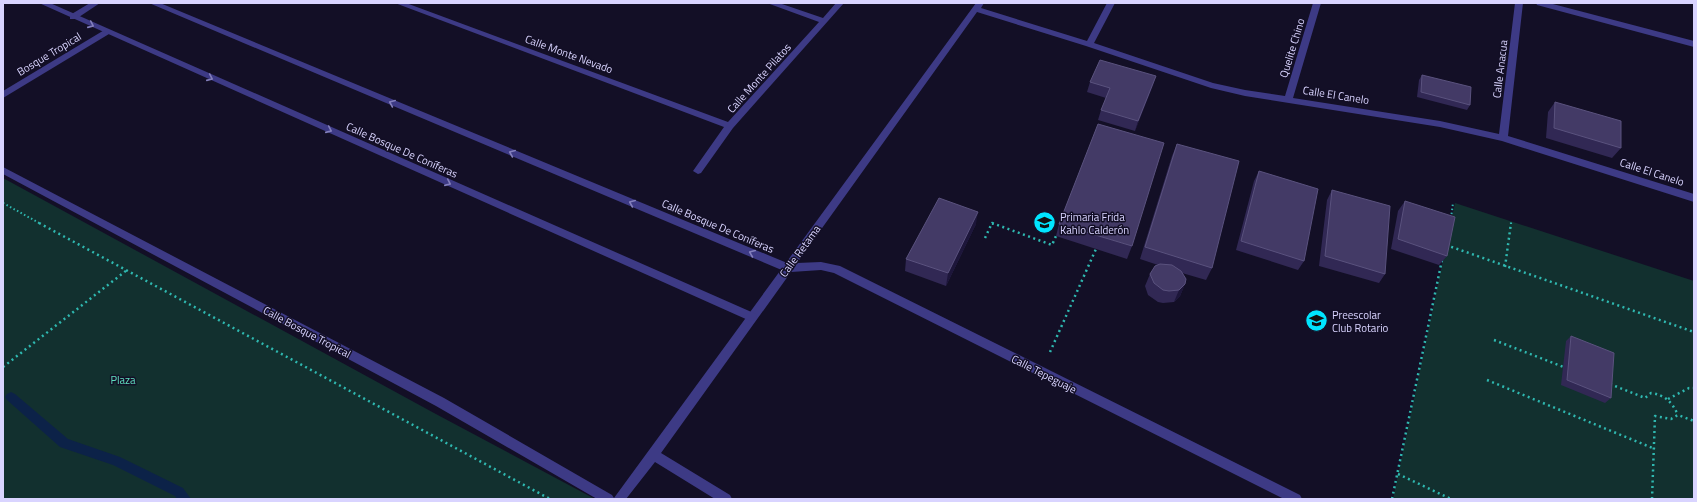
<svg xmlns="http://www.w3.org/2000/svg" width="1697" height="502" viewBox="0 0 1697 502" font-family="'Titillium Web',sans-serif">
  <rect width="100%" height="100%" fill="#130f26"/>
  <!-- green -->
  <path fill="#12302f" d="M3,178L434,413L595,499H3Z
    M1455,203L1694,281V499H1393Z"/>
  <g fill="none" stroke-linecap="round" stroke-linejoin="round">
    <!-- stream -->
    <path fill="#0c2248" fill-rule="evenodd" d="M11,392L15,394L68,439L120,457L183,488L191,499H177L175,496L113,465L60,447L7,400L5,397L7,394Z"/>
    <!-- path-far1 -->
    <path stroke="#2fb8b0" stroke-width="2" stroke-dasharray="1.5 2.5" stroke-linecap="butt" d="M3,203L41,224
      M1451,218L1453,203
      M992,224H994
      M1511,224V222"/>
    <!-- path -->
    <path stroke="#2fb8b0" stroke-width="2.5" stroke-dasharray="2 3.5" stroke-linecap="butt" d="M39,223L550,499
      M985,238L992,223L1052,245L1056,236
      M1446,245L1694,332
      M1505,267L1511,223
      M1494,340L1566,368
      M1050,352L1096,249
      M3,367L127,270
      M1487,380L1655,449
      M1610,384L1645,398L1651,393C1665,395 1672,402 1678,415
      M1668,399L1689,388H1694
      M1398,474L1451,499
      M1392,499L1442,260
      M1652,499L1655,416L1671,419L1678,415L1694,421"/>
    <!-- minor -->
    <path fill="#3d3a85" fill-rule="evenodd" d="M90,3H100L76,19H70V15Z
      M395,3H406L728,122L819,22L767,3H779L823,18L836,3H844L733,128L701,173L698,174L693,171L724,127Z
      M976,3H984L981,8L1087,41L1107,3H1115L1094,43L1213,83L1245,90L1285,96L1313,3H1321L1293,98L1440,121L1499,134L1515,3H1523L1508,136L1694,194V202L1502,141L1440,127L1245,96L1211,88L1086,46L977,12L797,263L821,262L840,266L1300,495L1302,499H1284L834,273L821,270L791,272L661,453L730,495L732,499H715L655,462L626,499H597L436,406L3,174V167L444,398L612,495L614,498Z
      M1536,3H1549L1694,41V47L1537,5Z
      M106,29L109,30V34L3,98V91Z"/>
    <!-- tertiary -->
    <path fill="#3d3a85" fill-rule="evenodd" d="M39,3H50L756,314L757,317L756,320L752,321L748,320Z
      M149,3H160L792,265L793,268L792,271H784Z"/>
  </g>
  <!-- wall -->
  <path fill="#312854" d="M1422,75L1470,105L1467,110L1417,97L1419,80Z
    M1156,76L1135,131L1098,120L1101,110L1106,98L1087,92L1090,82Z
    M1555,102L1621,148L1612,158L1546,138L1548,112Z
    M1177,144L1212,268L1206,280L1182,273L1185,284L1180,296L1174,302L1163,303L1158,302L1148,295L1145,286L1150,274L1158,265L1140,259L1172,156Z
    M1259,171L1304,261L1298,270L1236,250L1254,181Z
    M1332,190L1385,274L1379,283L1319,266L1327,200Z
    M1405,201L1447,256L1439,265L1391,249L1398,211Z
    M976,224L946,286L905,271L906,259Z
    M1059,224L1132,246L1127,259L1056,236Z
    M1571,336L1611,398L1605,403L1561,385L1566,341Z"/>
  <!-- shaded-wall -->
  <path fill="#1d163a" d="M1156,76L1153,86L1135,131L1138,121Z
    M978,212L976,224L946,286L948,273Z
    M1185,284L1180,296L1174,302L1179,290Z"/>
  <!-- building -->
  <path fill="#433a66" stroke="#5a527e" d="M1100,60L1156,76L1138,121L1101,110L1110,88L1090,82Z
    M1422,75L1471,87L1470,105L1421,92Z
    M1555,102L1621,121V148L1554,128Z
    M1098,124L1164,143L1132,246L1059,224Z
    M1177,144L1239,161L1212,268L1145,247Z
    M1259,171L1318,189L1304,261L1241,241Z
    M1332,190L1390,206L1385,274L1325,256Z
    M939,198L978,212L948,273L906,259Z
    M1405,201L1455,217L1447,256L1398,239Z
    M1160,264L1172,265L1181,271L1186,279L1185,284L1179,290L1169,291L1163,290L1154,283L1150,274L1155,266Z
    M1571,336L1614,353L1611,398L1567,380Z"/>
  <!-- one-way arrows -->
  <defs><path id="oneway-chevron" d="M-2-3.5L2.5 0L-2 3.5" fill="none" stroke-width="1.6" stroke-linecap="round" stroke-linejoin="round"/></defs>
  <g stroke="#837fbc">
    <use href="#oneway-chevron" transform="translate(91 25) rotate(24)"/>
    <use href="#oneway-chevron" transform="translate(210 78) rotate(24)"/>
    <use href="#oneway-chevron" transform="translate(392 103) rotate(-157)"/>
    <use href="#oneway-chevron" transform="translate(329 130) rotate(24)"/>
    <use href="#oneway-chevron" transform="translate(512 153) rotate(-157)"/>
    <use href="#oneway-chevron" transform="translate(448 183) rotate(24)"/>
    <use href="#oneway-chevron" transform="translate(632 203) rotate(-157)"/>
    <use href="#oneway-chevron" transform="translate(752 253) rotate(-157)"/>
  </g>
  <!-- icons -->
  <defs>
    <symbol id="school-disc" viewBox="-11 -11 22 22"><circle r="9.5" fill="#00e5ff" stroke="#130f26"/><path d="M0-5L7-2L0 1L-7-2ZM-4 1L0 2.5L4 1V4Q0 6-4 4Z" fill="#111"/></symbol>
  </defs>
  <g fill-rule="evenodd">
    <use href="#school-disc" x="1032" y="210" width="25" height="25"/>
    <use href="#school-disc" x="1304" y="308" width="25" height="25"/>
  </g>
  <g text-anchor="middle" stroke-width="3" stroke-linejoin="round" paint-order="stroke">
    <!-- street labels -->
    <g font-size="11" fill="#d9d4ff" stroke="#130f26">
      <text transform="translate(1292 48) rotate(-73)" y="4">Quelite Chino</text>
      <text transform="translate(49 54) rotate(-31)" y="4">Bosque Tropical</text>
      <text transform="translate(569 54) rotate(20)" y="4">Calle Monte Nevado</text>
      <text transform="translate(1500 69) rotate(-83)" y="4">Calle Anacua</text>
      <text transform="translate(759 78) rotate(-48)" y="4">Calle Monte Pilatos</text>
      <text transform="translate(1336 95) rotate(9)" y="4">Calle El Canelo</text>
      <text transform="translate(402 150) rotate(24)" y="4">Calle Bosque De Coníferas</text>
      <text transform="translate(1652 172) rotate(18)" y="4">Calle El Canelo</text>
      <text transform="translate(718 226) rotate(23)" y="4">Calle Bosque De Coníferas</text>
      <text transform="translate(800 251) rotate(-54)" y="4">Calle Retama</text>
      <text transform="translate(307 332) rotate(28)" y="4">Calle Bosque Tropical</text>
      <text transform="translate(1044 374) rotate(27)" y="4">Calle Tepeguaje</text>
    </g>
    <!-- poi labels -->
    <g font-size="11" fill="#d9d4ff" stroke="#130f26" text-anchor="start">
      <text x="1060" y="221">Primaria Frida<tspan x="1060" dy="13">Kahlo Calderón</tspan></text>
      <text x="1332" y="319">Preescolar<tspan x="1332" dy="13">Club Rotario</tspan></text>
    </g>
    <!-- park labels -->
    <g font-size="11" fill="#5fe0c0" stroke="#130f26">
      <text x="123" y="384">Plaza</text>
    </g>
  </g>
  <!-- border -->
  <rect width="1697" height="502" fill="none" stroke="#d9d4ff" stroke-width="8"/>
</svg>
